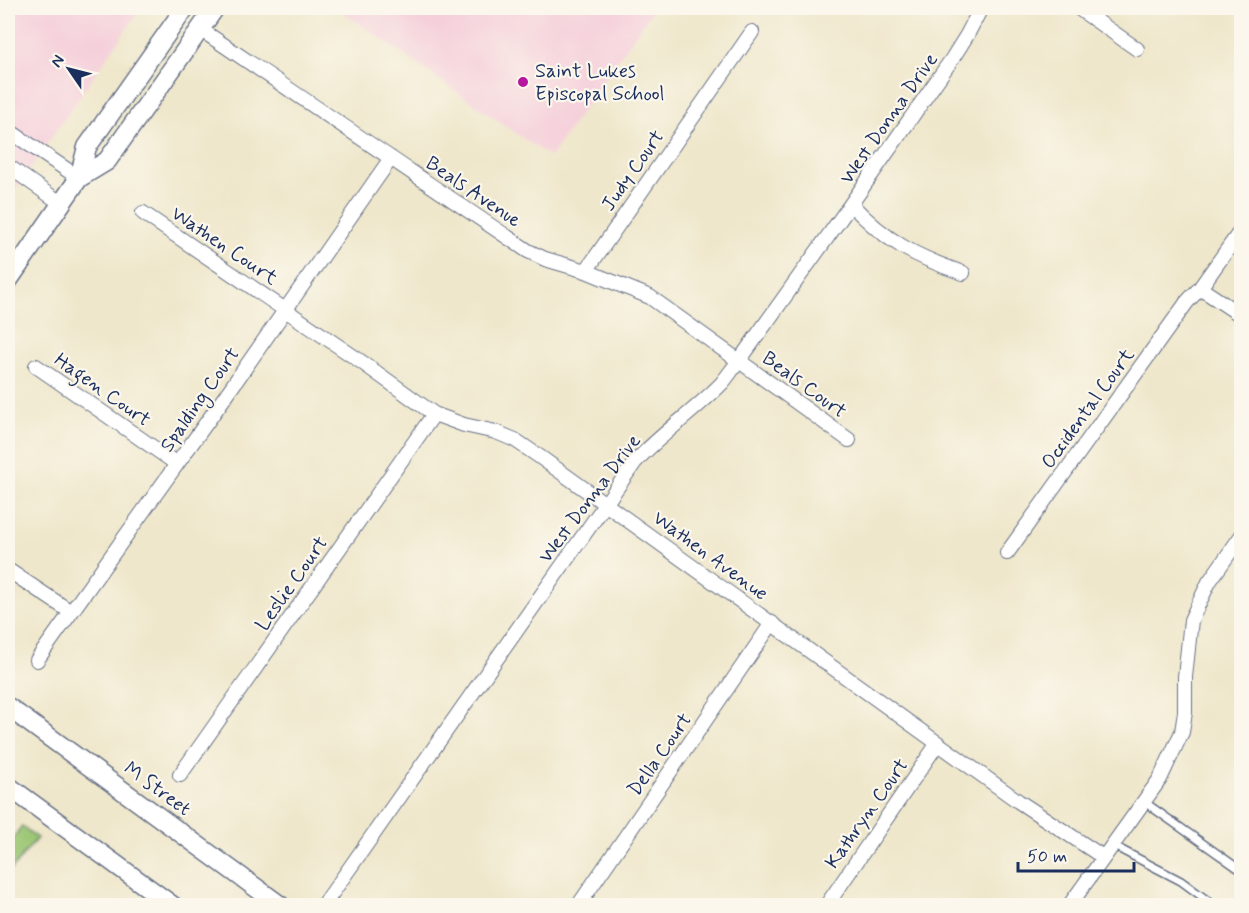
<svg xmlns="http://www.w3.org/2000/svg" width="1249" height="913" viewBox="0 0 1249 913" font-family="Mynerve,sans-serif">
  <rect width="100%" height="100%" fill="#fbf7ec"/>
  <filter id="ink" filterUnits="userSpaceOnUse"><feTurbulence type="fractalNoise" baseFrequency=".0167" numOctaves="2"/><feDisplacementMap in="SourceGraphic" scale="12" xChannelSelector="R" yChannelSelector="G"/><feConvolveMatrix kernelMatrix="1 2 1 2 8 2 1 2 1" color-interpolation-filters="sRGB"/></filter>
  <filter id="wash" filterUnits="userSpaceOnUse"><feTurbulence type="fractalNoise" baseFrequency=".008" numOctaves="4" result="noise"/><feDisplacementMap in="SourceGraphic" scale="24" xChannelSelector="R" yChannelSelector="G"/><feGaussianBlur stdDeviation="1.35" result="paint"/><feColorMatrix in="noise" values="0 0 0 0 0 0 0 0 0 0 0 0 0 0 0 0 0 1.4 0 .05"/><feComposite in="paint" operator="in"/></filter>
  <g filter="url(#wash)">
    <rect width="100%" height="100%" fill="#efe7cb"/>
    <!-- built -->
    <path fill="#f5cfda" d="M8,8H141L8,200Z
      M337,8H654L550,157Z"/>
    <!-- green -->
    <path fill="#9ac571" stroke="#5a7a68" stroke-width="1.5" d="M22,826L37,838L8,874V845Z"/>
  </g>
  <g filter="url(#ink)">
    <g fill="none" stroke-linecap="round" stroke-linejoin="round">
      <defs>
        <path id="lane" d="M1143,801L1242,871
          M1112,845L1181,881L1215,906"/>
        <path id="street" d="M1078,8L1137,49
          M200,29L528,251L545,259L586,271L650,297L849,440
          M8,130L79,178
          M8,166L62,204
          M851,204C885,241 916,257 963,273
          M143,213L363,363L434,414L464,425L496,432L515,440L540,457L1018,801L1103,857
          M586,271L752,32
          M1200,288L1242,316
          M36,366L177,464
          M1007,553L1187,302L1200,288L1242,229
          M8,570L71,612
          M37,660L222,401L391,158
          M180,775L434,414
          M323,906L635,462C662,433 695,411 722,383C728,376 733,368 739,361L851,204L952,59L967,35L981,8
          M578,906L772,623
          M826,906L938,743
          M1069,906L1160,779L1182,732L1185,712V677L1191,620L1209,582L1242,535"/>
        <path id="secondary" d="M79,178L107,161L215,8
          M8,281L79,178L87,147L185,8
          M8,707L281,906
          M8,786L173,906"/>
      </defs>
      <!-- lane casing -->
      <use href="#lane" stroke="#656f84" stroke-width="10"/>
      <!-- street casing -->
      <use href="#street" stroke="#656f84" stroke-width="16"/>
      <!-- secondary casing -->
      <use href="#secondary" stroke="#656f84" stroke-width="21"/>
      <!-- lane -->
      <use href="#lane" stroke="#fff" stroke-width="7"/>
      <!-- street -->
      <use href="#street" stroke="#fff" stroke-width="14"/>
      <!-- secondary -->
      <use href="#secondary" stroke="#fff" stroke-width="18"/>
    </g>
  </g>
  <!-- markers -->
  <circle fill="#b5179e" stroke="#fbf7ec" stroke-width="2" cx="523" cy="82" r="6"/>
  <g text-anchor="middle" stroke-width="4.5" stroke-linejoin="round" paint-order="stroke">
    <!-- poi labels -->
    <g font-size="20" fill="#1b2f5e" stroke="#fbf7ec" text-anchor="start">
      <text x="535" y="77">Saint Lukes<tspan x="535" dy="23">Episcopal School</tspan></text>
    </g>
    <!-- street labels -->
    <g font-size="20" fill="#1b2f5e" stroke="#fbf7ec">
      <text transform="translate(888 118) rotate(-55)" y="7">West Donna Drive</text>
      <text transform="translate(632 170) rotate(-55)" y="7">Judy Court</text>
      <text transform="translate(474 191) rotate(34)" y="7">Beals Avenue</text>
      <text transform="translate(225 245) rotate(34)" y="7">Wathen Court</text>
      <text transform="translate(805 384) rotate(36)" y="7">Beals Court</text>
      <text transform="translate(103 389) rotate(35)" y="7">Hagen Court</text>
      <text transform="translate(199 399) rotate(-55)" y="7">Spalding Court</text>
      <text transform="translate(1087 408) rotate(-54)" y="7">Occidental Court</text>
      <text transform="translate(589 498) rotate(-53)" y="7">West Donna Drive</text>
      <text transform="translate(711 555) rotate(36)" y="7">Wathen Avenue</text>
      <text transform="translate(291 583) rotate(-55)" y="7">Leslie Court</text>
      <text transform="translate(659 754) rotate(-55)" y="7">Della Court</text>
      <text transform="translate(158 788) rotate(36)" y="7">M Street</text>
      <text transform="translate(866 813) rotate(-55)" y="7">Kathryn Court</text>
    </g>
  </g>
  <!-- margin -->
  <rect width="1249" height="913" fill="none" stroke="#fbf7ec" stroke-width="30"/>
  <!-- north arrow -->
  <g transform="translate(69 69) rotate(305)" stroke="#fbf7ec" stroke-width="4.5" paint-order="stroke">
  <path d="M0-4.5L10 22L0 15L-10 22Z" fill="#1b2f5e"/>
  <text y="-9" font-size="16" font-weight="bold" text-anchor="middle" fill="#1b2f5e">N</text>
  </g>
  <!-- scale -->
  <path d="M1018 862v9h116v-9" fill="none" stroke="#1b2f5e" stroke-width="3"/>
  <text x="1027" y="862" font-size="18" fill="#1b2f5e" stroke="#fbf7ec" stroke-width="4.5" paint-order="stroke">50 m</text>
</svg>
